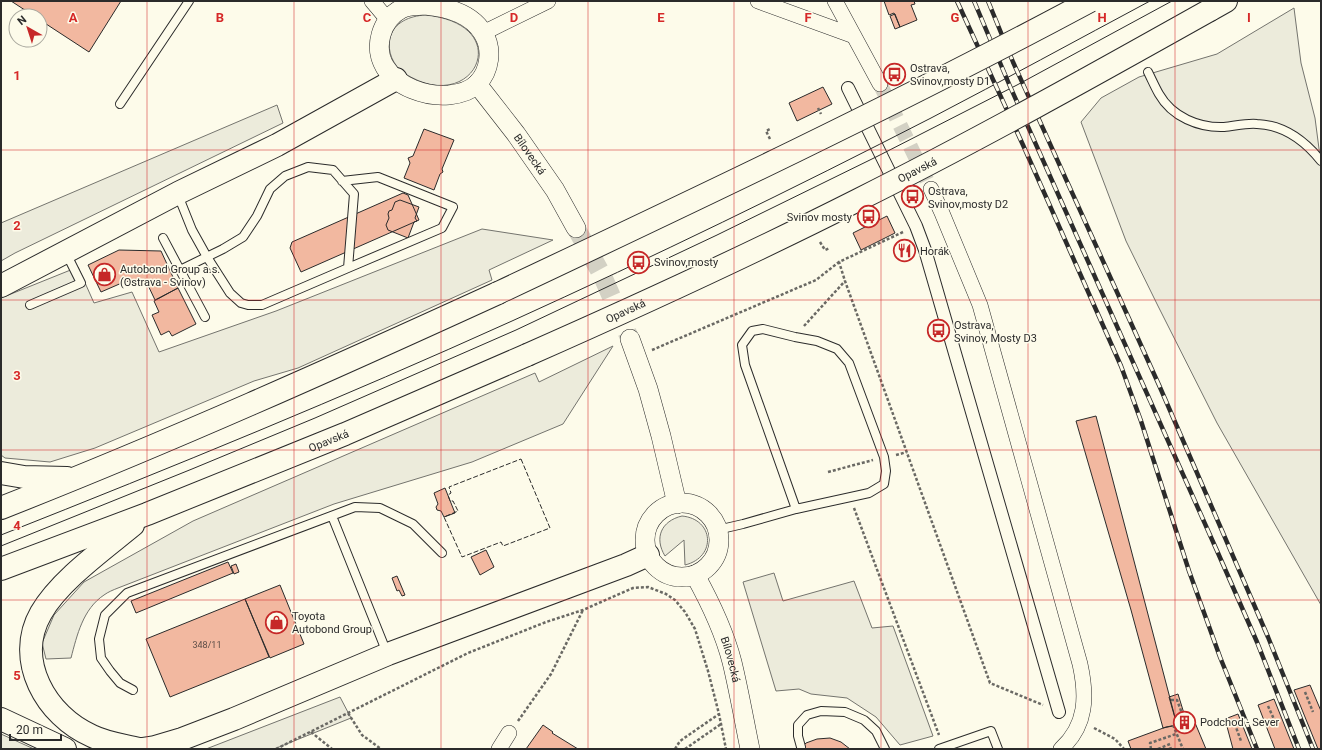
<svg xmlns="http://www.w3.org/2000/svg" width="1322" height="750" viewBox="0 0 1322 750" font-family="Roboto,sans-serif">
  <rect width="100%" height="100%" fill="#fdfbea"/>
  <!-- green -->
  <path fill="#ecebdb" stroke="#74746e" d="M1294,8L1301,63L1315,118L1321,164V605L1217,423L1158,306L1126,241L1081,122L1101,98L1139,77L1217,54Z
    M425,15C519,24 474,119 404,73C393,65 387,52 390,38C394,22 410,16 425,15Z
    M277,105L283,123L15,253L1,261V223Z
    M482,229L553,240L489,270L492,280L298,368L254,381L95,448L50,462L5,458L1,455V298L78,267L94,303L132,292L159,352L276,311Z
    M613,346L563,424L472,462L334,504L118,588C113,590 108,592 104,595C83,609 77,635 71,658L46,659L42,643L54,615L84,582L193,521L535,373L539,382Z
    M682,516C714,519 717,557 685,565L684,540L665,556C654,538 661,521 682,516Z
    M774,573L783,601L854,581L872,628L893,626L933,736L900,745L876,717L847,698L811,694L799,689L776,691L743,582Z
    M340,697L351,718L274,749H206Z
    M1,734L34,749H1Z"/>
  <!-- building -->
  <path fill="#f2b8a0" stroke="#2b2b2b" d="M11,1H121L89,52L40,20V16H34Z
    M884,1H914L915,4L911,5L917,20L900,27L894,13L889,15Z
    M895,14L900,27L895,29L890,16Z
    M823,87L832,104L797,121L789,103Z
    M424,129L454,140L442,169L443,172L440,174L434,190L404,178L410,163L408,158L413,156Z
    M403,193L408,195L419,220L301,272L290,248L292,242Z
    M400,200L419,207L415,218L417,221L414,222L408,238L388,230L386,225L389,218L388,214L389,211L392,210L395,202Z
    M887,216L895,233L861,250L853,233Z
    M119,250L161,251L178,288L155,300L146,281L139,279L124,282L101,292L88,265Z
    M178,288L196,324L172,336L169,331L161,335L152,315L159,312L154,301Z
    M1096,416L1177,725L1163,728L1131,610L1076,421Z
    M445,488L455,513L444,517L441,511L437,510L436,507L438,504L434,493Z
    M486,550L494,567L480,575L471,557Z
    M228,562L233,573L136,613L131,601Z
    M236,564L239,572L234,574L231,566Z
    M397,576L405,595L402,596L399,590L397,591L392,578Z
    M280,585L304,644L270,658L245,599Z
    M245,599L269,657L170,697L146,639Z
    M1310,685L1321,711V749H1318L1294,690Z
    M1178,694L1186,720L1193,718L1206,749H1131L1128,741L1166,727L1177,725L1169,697Z
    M1274,699L1294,749H1275L1258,705Z
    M1238,714L1252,749H1233L1225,719Z
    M543,725L553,732L552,733L578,749H526Z
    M830,738L841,742L850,749H800L806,743L817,739Z"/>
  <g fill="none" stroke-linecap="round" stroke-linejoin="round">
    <!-- minor-tunnel -->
    <path stroke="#d3d1c4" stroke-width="15" stroke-dasharray="15 8" stroke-linecap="butt" d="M880,84L931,189"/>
    <!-- tertiary-tunnel -->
    <path stroke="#d3d1c4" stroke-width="19" stroke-dasharray="19 10" stroke-linecap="butt" d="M576,228L602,275L630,339"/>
    <defs>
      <path id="service" d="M1148,72C1152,80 1155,87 1159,94C1172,117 1199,128 1224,127C1235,126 1246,123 1257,124C1284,125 1305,141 1321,161
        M120,104L189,1
        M342,181L378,177L453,207L442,228L348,268
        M178,195L192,230L207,257L230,293L241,303L248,305H262L348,268L354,194L333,170L308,167L285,176L270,189L257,216L243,237L223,249L180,270L205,317
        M163,238L180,270
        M30,305L81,283L66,253
        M332,516L387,653
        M717,530L743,524L796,509L869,493L884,484L886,471L884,457L849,363L837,349L817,341L795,337L763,329L752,331L742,345L745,365L796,509
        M133,690L120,683L110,671L101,658L99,639L105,615L127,593L355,507L380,508L413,524L442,553
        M801,747L798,736V725L807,715L821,711L845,712L864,720L876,731L885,749
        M939,749L991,731L998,749"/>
      <path id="pedestrian" d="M848,88L916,226L925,250L1059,712"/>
      <path id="minor" d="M372,1L388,20
        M758,1L854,36
        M835,1L880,84
        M483,33L548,1
        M931,189L942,213L980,305L1080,664C1087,696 1087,725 1061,749
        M499,749L509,733"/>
      <g id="tertiary">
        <path d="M425,5C447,7 471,13 483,33C493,49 490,71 477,84C470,91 458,94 449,95C426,97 397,87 385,67C373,47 381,20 401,9C409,5 417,6 425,5Z"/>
        <path id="s1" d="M477,84L516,134L555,190L576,228"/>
        <path d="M630,339L648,389L661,436L677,504"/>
        <circle cx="682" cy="540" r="37"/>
        <path id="s2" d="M695,575C710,602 724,631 732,662C739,691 744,720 750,749"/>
      </g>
      <g id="secondary">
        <path d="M1210,10L1226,1"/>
        <path d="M1,286L178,193L277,145L396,79"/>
        <path d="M1,473L24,477L67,478"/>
        <path d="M1,508C169,442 334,368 498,293"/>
        <path d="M133,525C104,549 59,581 41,613C14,660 46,716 92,736C106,743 123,745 139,749"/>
        <path id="s3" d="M1,569L147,514L345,434L527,355"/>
        <path d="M1,719L65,749"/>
        <path d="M142,749L155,747L182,739L234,719L388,654L626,565L648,555"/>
      </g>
    </defs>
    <!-- service casing -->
    <use href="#service" stroke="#2b2b2b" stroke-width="10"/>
    <!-- pedestrian casing -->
    <use href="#pedestrian" stroke="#2b2b2b" stroke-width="14"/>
    <!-- minor casing -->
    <use href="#minor" stroke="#2b2b2b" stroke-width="16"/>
    <!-- tertiary casing -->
    <use href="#tertiary" stroke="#2b2b2b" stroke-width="20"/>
    <!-- secondary casing -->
    <use href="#secondary" stroke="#2b2b2b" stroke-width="24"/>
    <!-- path -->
    <path stroke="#6a6964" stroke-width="2.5" stroke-dasharray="3 2" stroke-linecap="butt" d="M818,108L821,114
      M770,139L766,131L770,129
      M873,216L876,223
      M903,232L839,262L845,281L990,683L1043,705
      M820,242L825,250L830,248
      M804,326L845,281
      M652,350L816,280L839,262
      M896,455L907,452
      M828,472L873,460
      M854,508L939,735
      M1305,692L1313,712
      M1171,700H1177L1186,724
      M1268,706L1277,726
      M348,713L362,735L381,749
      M1233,719L1241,741
      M518,721L551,674L583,610
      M1173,725L1183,749
      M1094,728L1115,739L1124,749
      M311,732L332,749
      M276,749L468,653L546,622L583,610L633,588L648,587L666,594L675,600L685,612L695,629L708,671L719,714L726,749
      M675,749L680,741L719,714
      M685,749L721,724
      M1151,749L1150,743L1176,734
      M1158,749L1170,744
      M1169,749L1172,748"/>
    <!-- service -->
    <use href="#service" stroke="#fdfbea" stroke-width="8"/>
    <!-- pedestrian -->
    <use href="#pedestrian" stroke="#fdfbea" stroke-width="12"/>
    <!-- minor -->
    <use href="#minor" stroke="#fdfbea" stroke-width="15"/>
    <!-- tertiary -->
    <use href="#tertiary" stroke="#fdfbea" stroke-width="19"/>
    <!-- secondary -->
    <use href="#secondary" stroke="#fdfbea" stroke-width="22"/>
    <!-- tram -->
    <path stroke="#2b2b2b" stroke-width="1" d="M1,535C173,467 344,397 512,321C653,257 793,189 931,118C1004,80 1077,40 1150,1
      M1,546L192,469L315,418L516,330L717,235L876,157L1017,85L1172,1"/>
    <defs>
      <path id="rail" d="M957,1L1023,145L1121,366L1141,421L1189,571L1220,657L1257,749
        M974,1L1009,84L1218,553L1257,642L1299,749
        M988,1L1013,62L1159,385L1268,637L1313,749"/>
    </defs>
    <!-- rail casing -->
    <use href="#rail" stroke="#2b2b2b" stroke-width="4.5"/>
    <!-- rail -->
    <use href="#rail" stroke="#fdfbea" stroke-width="3" stroke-dasharray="9" stroke-linecap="butt"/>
    <defs>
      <g id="secondary-bridge">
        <path d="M498,293C697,199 896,105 1090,1"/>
        <path id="s4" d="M527,355C638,306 749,255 858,200C978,140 1094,75 1210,10"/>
      </g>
    </defs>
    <!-- secondary-bridge casing -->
    <use href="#secondary-bridge" stroke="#2b2b2b" stroke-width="24" stroke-linecap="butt"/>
    <!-- secondary-bridge -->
    <use href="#secondary-bridge" stroke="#fdfbea" stroke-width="22"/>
    <!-- fence -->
    <path stroke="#2b2b2b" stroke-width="1" stroke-dasharray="5 2" stroke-linecap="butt" d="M521,459L550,528L503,546L501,542L462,557L444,517L458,511L453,501H450L448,495L451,493L449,487Z"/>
  </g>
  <!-- grid -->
  <path fill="none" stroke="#d62828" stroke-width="1" stroke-opacity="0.55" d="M147,1V749M294,1V749M441,1V749M588,1V749M734,1V749M881,1V749M1028,1V749M1175,1V749M1,150H1321M1,300H1321M1,450H1321M1,600H1321"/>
  <!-- icons -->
  <defs>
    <symbol id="bus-ring" viewBox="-11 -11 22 22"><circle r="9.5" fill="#fdfbea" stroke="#c62828" stroke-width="1.5"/><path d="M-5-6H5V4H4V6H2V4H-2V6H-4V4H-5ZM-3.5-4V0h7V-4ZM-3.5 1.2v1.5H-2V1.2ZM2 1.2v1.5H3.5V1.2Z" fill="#c62828"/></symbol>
    <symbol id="restaurant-ring" viewBox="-11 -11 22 22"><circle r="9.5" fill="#fdfbea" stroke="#c62828" stroke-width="1.5"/><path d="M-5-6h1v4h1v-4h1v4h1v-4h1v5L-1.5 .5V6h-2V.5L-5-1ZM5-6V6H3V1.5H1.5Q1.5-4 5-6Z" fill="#c62828"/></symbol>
    <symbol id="shop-ring" viewBox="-11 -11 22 22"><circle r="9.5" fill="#fdfbea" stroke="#c62828" stroke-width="1.5"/><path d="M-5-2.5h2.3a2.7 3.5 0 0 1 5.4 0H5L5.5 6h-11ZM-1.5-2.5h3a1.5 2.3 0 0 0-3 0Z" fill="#c62828"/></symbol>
    <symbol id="building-ring" viewBox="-11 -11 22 22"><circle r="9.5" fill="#fdfbea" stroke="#c62828" stroke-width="1.5"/><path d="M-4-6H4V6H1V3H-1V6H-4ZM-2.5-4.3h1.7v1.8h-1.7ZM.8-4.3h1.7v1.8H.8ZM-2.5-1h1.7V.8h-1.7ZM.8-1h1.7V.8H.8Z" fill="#c62828"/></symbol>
  </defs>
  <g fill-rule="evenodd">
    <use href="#bus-ring" x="882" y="62" width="25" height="25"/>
    <use href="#bus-ring" x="900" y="184" width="25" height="25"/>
    <use href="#bus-ring" x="856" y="204" width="25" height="25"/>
    <use href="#restaurant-ring" x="892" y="238" width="25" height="25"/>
    <use href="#bus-ring" x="626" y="250" width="25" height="25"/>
    <use href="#shop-ring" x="92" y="262" width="25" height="25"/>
    <use href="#bus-ring" x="926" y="318" width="25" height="25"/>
    <use href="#shop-ring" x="264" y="610" width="25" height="25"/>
    <use href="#building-ring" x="1172" y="710" width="25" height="25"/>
  </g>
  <g text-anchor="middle" stroke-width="3" stroke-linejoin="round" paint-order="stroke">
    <!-- number labels -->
    <g font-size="9" fill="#5d4e48">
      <text x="207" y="648">348/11</text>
    </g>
    <!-- poi labels -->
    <g font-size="11" fill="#2b2b2b" stroke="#fdfbea" text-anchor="start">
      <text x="910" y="72">Ostrava,<tspan x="910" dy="13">Svinov,mosty D1</tspan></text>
      <text x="928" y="195">Ostrava,<tspan x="928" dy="13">Svinov,mosty D2</tspan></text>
      <text x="852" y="221" text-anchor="end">Svinov mosty</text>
      <text x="920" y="255">Horák</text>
      <text x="654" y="266">Svinov,mosty</text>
      <text x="120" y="273">Autobond Group a.s.<tspan x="120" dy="13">(Ostrava - Svinov)</tspan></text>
      <text x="954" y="329">Ostrava,<tspan x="954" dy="13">Svinov, Mosty D3</tspan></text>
      <text x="292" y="620">Toyota<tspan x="292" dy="13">Autobond Group</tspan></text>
      <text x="1200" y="726">Podchod - Sever</text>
    </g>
    <!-- street labels -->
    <g font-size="11" fill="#2b2b2b" stroke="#fdfbea">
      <text dy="4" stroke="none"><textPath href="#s1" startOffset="88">Bílovecká</textPath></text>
      <text dy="4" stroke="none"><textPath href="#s4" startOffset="432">Opavská</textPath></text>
      <text dy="4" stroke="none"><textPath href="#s4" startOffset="108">Opavská</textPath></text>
      <text dy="4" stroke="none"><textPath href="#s3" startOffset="352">Opavská</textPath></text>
      <text dy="4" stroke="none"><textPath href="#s2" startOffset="92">Bílovecká</textPath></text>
    </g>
  </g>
  <g font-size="13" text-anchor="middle" font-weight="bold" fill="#d62828" stroke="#fdfbea" stroke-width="3" stroke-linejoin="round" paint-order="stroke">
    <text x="73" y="22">A</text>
    <text x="220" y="22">B</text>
    <text x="367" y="22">C</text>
    <text x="514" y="22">D</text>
    <text x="661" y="22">E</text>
    <text x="808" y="22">F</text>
    <text x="955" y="22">G</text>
    <text x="1102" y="22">H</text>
    <text x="1249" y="22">I</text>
    <text x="17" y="80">1</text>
    <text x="17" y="230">2</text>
    <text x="17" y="380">3</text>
    <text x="17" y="530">4</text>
    <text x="17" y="680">5</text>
  </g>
  <!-- border -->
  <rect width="1322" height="750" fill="none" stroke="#2b2b2b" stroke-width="4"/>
  <!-- north arrow -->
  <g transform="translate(28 28) rotate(321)"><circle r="19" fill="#fdfbea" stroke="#a9a89e"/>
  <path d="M0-3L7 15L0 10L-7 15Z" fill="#c62828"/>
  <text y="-6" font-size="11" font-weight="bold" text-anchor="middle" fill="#2b2b2b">N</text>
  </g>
  <!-- scale -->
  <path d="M10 734v6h51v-6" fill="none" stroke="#2b2b2b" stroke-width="2"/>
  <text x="16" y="734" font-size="12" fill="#2b2b2b" stroke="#fdfbea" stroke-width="3" paint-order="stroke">20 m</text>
</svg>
